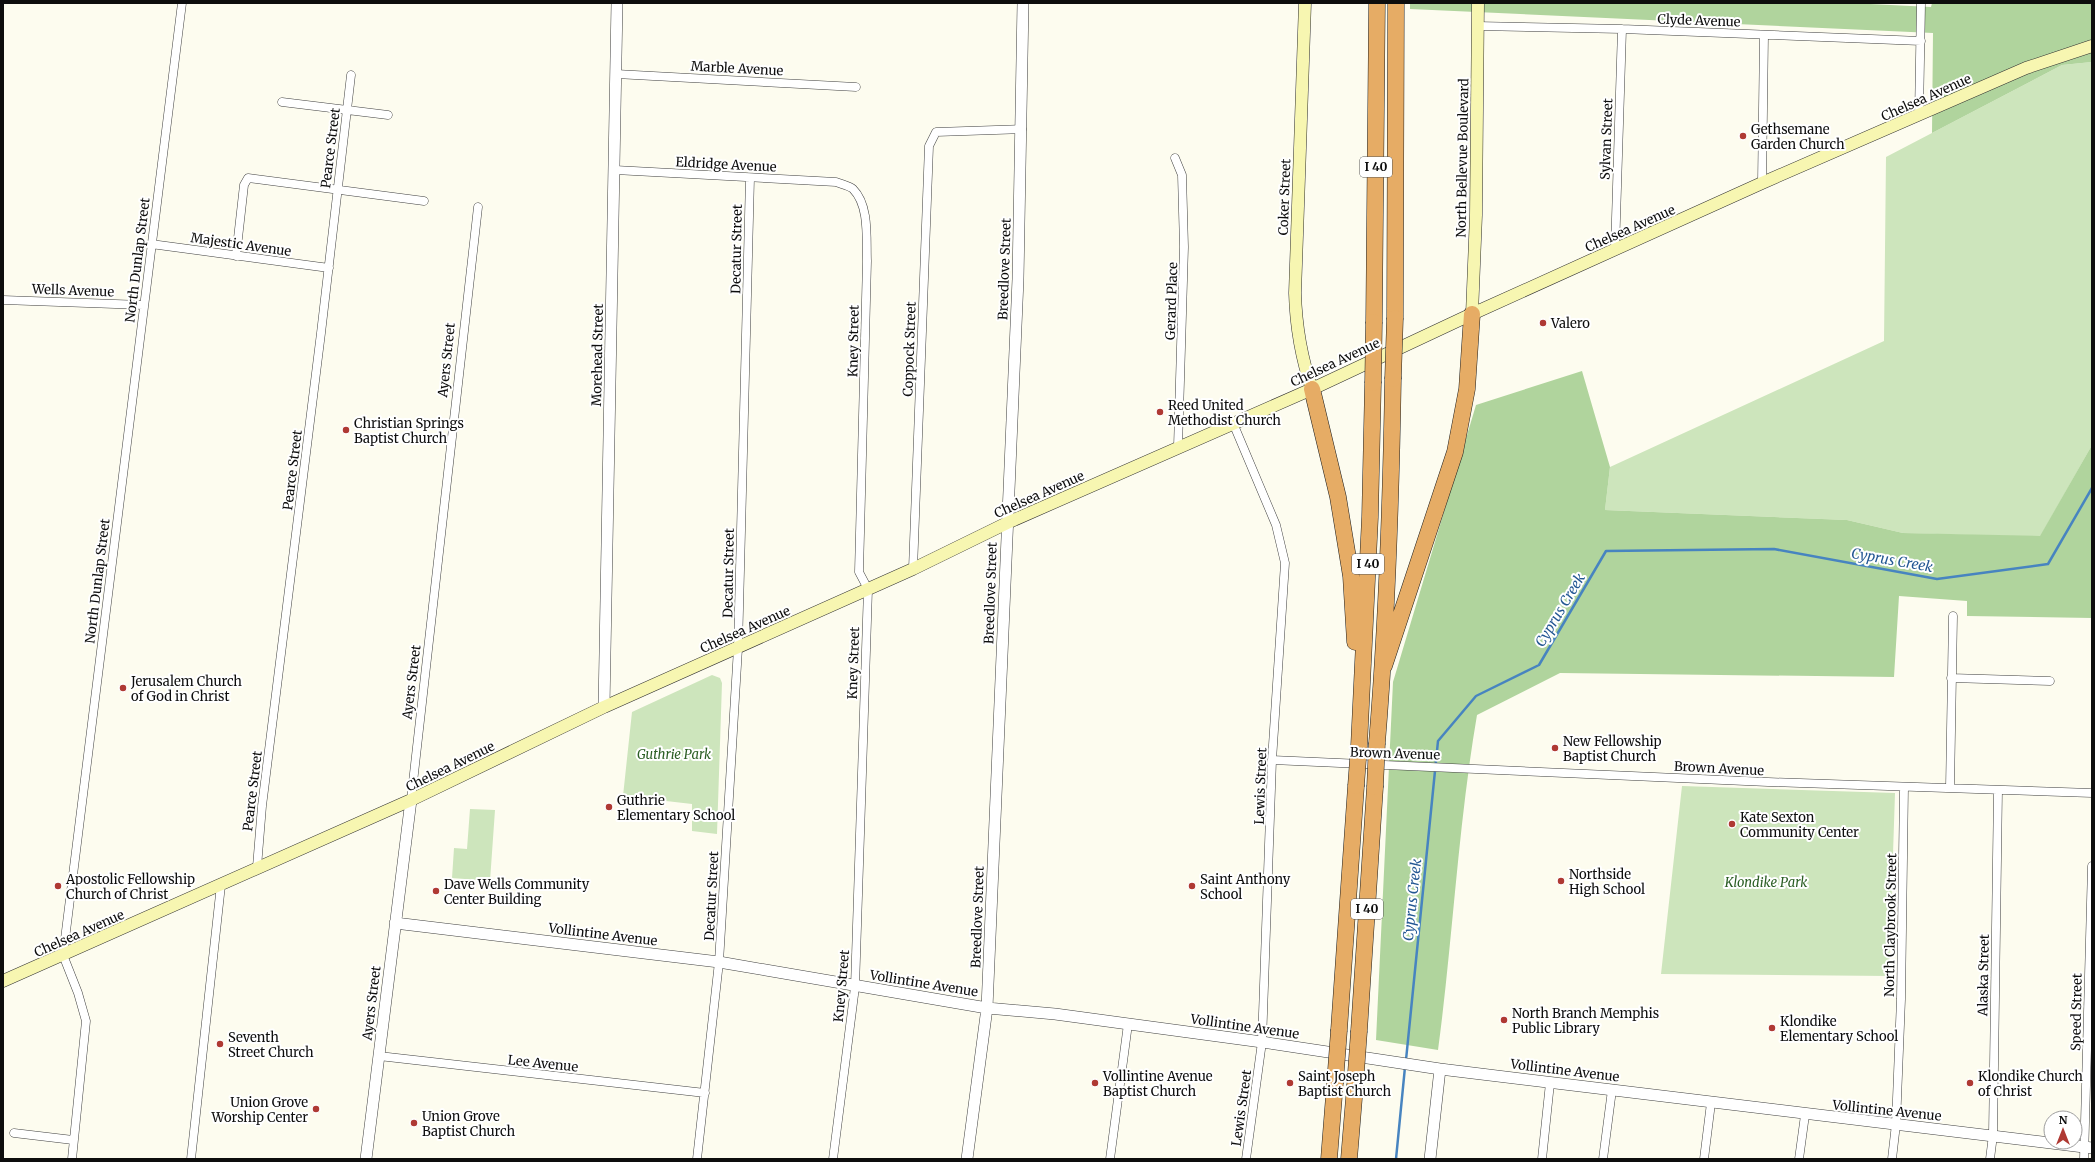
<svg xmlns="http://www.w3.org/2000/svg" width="2095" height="1162" viewBox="0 0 2095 1162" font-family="Merriweather,serif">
  <rect width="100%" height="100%" fill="#fdfcef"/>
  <!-- green -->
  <path fill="#cde5bc" d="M2092,62V445L2040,537L1903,533L1847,520L1605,510L1610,467L1884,341L1886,157L2062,65Z
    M712,675L720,678L722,683L717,834L692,831V804L623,796L632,712Z
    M1682,786L1895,793L1889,976L1661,974Z
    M470,809L495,810L490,881L452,878L454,848L467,849Z"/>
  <!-- forest -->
  <path fill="#b0d49d" d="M1410,3H1850L1931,7L1932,3H2092V62L2062,65L1932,133L1933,33L1410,9Z
    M1582,371L1610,467L1605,510L1847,520L1903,533L2040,536L2092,445V618L1967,616V601L1899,596L1894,677L1560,673L1477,715C1458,826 1453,938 1438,1050L1376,1040L1393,682L1476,405Z"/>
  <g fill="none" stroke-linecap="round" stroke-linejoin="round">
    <!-- stream -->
    <path stroke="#4784c0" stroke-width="2.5" d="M1406,1060L1438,741L1476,696L1539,665L1606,551L1774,549L1937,579L2048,564L2092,488
      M1396,1159L1405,1067"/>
    <defs>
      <path id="minor" d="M1477,26L1622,29L1921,41
        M616,74L856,87
        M282,102L388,115
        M1919,115L1921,3
        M1175,158L1182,175L1184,247L1178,447
        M615,170L836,182C841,184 850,186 853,189C870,206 866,240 867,261L859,572L868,589L855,987L833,1159
        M1762,183L1764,35
        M151,244L329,268
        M1615,250L1622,29
        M236,256L244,185L248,178L424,201
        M3,300L143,305
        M1233,423L1276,525L1285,563L1272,760L1262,1042L1246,1159
        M913,569L929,146L936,132L1022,129
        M1951,678L2050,681
        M1272,760L1768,782L2092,793
        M1950,788L1953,616
        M411,800L478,207
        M257,867L262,806L321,333L351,75
        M379,1056L705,1093
        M14,1133L73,1140
        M72,1159L86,1021L78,993L63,955L182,3
        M191,1159L221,885
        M697,1159L719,962L738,648L750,178
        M1110,1159L1128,1024
        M1542,1159L1550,1083
        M1603,1159L1612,1090
        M1704,1159L1711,1103
        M1799,1159L1805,1115
        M1892,1159L1896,1124L1901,999L1904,787
        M1990,1159L1993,1135L1998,790
        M2084,1159L2092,866"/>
      <path id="tertiary" d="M604,707L617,3
        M395,923L719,962L987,1008L1055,1014L1262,1042L1440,1069L2092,1148
        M366,1159L411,800
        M967,1159L987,1008L1018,279L1023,3
        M1430,1159L1440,1069"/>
      <path id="secondary" d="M1305,3L1295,293C1296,328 1301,357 1312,389
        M1472,314L1476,215L1478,3
        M3,981L411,800L604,707L913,569L1007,523L1312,389L1472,314L1762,183L2026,68L2092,46"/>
      <path id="motorway" d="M1395,318L1396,3
        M1374,322L1377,3
        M1312,389L1338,497L1351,576L1355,642
        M1384,666L1455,452L1467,389L1472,314
        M1377,743C1387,621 1391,500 1393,379
        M1359,746L1370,517L1373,383
        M1339,1030L1356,786
        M1359,1031L1375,787
        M1329,1159L1335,1083
        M1349,1159L1355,1086"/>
    </defs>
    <!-- minor casing -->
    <use href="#minor" stroke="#404040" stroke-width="9"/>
    <!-- tertiary casing -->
    <use href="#tertiary" stroke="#404040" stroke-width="12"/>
    <!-- secondary casing -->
    <use href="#secondary" stroke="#2f2f2f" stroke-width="13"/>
    <!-- motorway casing -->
    <use href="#motorway" stroke="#1e1e1e" stroke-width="17"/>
    <!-- minor -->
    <use href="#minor" stroke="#fff" stroke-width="8"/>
    <!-- tertiary -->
    <use href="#tertiary" stroke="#fff" stroke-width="11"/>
    <!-- secondary -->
    <use href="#secondary" stroke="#f7f6b1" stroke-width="12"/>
    <!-- motorway -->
    <use href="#motorway" stroke="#e6ac65" stroke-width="16"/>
    <defs>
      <path id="motorway-bridge" d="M1393,379L1395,318
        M1373,383L1374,322
        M1356,786L1359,746
        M1375,787L1377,743
        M1335,1083L1339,1030
        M1355,1086L1359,1031"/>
    </defs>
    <!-- motorway-bridge casing -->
    <use href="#motorway-bridge" stroke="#1e1e1e" stroke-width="17" stroke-linecap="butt"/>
    <!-- motorway-bridge -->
    <use href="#motorway-bridge" stroke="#e6ac65" stroke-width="16"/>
  </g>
  <!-- markers -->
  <g fill="#af3933" stroke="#fff" stroke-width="1.5">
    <circle cx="1743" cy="136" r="4"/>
    <circle cx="1543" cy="323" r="4"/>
    <circle cx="1160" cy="412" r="4"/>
    <circle cx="346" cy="430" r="4"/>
    <circle cx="123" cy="688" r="4"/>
    <circle cx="1555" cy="748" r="4"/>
    <circle cx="609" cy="807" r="4"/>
    <circle cx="1732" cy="824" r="4"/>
    <circle cx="1561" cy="881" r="4"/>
    <circle cx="58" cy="886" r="4"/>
    <circle cx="1192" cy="886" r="4"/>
    <circle cx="436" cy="891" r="4"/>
    <circle cx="1504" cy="1020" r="4"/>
    <circle cx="1772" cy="1028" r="4"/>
    <circle cx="220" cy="1044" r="4"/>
    <circle cx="1095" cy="1083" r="4"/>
    <circle cx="1290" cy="1083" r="4"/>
    <circle cx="1970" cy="1083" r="4"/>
    <circle cx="316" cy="1109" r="4"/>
    <circle cx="414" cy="1123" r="4"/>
  </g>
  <g text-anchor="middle" stroke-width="4" stroke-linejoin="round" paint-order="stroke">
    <!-- shield labels -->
    <g fill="#fff" stroke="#565656" stroke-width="1">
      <rect x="1360" y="157" width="32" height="20" rx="3"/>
      <rect x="1352" y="554" width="32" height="20" rx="3"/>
      <rect x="1351" y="899" width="32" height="20" rx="3"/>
    </g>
    <g font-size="12" font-weight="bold" fill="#0d0d0d">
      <text x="1376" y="171">I 40</text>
      <text x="1368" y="568">I 40</text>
      <text x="1367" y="913">I 40</text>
    </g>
    <!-- street labels -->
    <g font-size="13" fill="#0d0d0d" stroke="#fff">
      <text transform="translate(1699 20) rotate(2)" y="5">Clyde Avenue</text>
      <text transform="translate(737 68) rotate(3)" y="5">Marble Avenue</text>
      <text transform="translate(1926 97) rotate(-24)" y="5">Chelsea Avenue</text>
      <text transform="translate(1606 139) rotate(-88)" y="5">Sylvan Street</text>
      <text transform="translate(330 148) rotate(-83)" y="5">Pearce Street</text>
      <text transform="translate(1462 158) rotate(-89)" y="5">North Bellevue Boulevard</text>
      <text transform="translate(726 164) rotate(3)" y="5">Eldridge Avenue</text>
      <text transform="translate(1284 197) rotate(-88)" y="5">Coker Street</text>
      <text transform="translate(1630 228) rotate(-24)" y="5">Chelsea Avenue</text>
      <text transform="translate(241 244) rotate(8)" y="5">Majestic Avenue</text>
      <text transform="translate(736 249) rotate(-89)" y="5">Decatur Street</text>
      <text transform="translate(137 260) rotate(-83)" y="5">North Dunlap Street</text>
      <text transform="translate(1004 269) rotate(-88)" y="5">Breedlove Street</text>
      <text transform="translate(73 290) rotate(2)" y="5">Wells Avenue</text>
      <text transform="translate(1171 301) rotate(-88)" y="5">Gerard Place</text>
      <text transform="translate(853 341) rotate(-89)" y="5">Kney Street</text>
      <text transform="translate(909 349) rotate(-88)" y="5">Coppock Street</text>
      <text transform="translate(597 355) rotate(-89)" y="5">Morehead Street</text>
      <text transform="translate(446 360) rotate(-84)" y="5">Ayers Street</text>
      <text transform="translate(1335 362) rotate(-25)" y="5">Chelsea Avenue</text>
      <text transform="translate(292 470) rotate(-83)" y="5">Pearce Street</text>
      <text transform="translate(1039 494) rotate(-24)" y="5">Chelsea Avenue</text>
      <text transform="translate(728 573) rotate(-89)" y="5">Decatur Street</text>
      <text transform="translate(97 581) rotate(-83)" y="5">North Dunlap Street</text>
      <text transform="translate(990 593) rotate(-88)" y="5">Breedlove Street</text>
      <text transform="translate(745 629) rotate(-24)" y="5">Chelsea Avenue</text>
      <text transform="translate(853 663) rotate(-88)" y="5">Kney Street</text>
      <text transform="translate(411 682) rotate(-83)" y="5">Ayers Street</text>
      <text transform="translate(1395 753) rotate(2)" y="5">Brown Avenue</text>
      <text transform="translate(450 766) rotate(-26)" y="5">Chelsea Avenue</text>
      <text transform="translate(1719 768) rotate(3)" y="5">Brown Avenue</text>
      <text transform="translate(1260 786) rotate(-88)" y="5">Lewis Street</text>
      <text transform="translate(252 791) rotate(-83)" y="5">Pearce Street</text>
      <text transform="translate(711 896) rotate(-87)" y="5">Decatur Street</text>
      <text transform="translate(977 917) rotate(-88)" y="5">Breedlove Street</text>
      <text transform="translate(1890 925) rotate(-89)" y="5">North Claybrook Street</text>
      <text transform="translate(79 933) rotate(-24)" y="5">Chelsea Avenue</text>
      <text transform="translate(603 934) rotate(7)" y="5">Vollintine Avenue</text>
      <text transform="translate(1983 975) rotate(-89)" y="5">Alaska Street</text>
      <text transform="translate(924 983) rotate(9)" y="5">Vollintine Avenue</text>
      <text transform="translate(841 986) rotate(-85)" y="5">Kney Street</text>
      <text transform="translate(371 1003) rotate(-83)" y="5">Ayers Street</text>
      <text transform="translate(2076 1012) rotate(-89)" y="5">Speed Street</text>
      <text transform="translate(1245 1026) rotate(8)" y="5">Vollintine Avenue</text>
      <text transform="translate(543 1063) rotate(6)" y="5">Lee Avenue</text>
      <text transform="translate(1565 1070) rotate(7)" y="5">Vollintine Avenue</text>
      <text transform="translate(1241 1108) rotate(-82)" y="5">Lewis Street</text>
      <text transform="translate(1887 1110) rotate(6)" y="5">Vollintine Avenue</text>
    </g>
    <!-- poi labels -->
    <g font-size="13" fill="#0d0d0d" stroke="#fff" text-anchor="start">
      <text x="1751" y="134">Gethsemane<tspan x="1751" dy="15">Garden Church</tspan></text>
      <text x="1551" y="328">Valero</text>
      <text x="1168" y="410">Reed United<tspan x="1168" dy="15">Methodist Church</tspan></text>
      <text x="354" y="428">Christian Springs<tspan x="354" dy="15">Baptist Church</tspan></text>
      <text x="131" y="686">Jerusalem Church<tspan x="131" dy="15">of God in Christ</tspan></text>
      <text x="1563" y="746">New Fellowship<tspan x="1563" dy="15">Baptist Church</tspan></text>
      <text x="617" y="805">Guthrie<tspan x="617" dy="15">Elementary School</tspan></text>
      <text x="1740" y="822">Kate Sexton<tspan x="1740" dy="15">Community Center</tspan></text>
      <text x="1569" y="879">Northside<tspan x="1569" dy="15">High School</tspan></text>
      <text x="66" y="884">Apostolic Fellowship<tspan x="66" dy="15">Church of Christ</tspan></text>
      <text x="1200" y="884">Saint Anthony<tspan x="1200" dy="15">School</tspan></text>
      <text x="444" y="889">Dave Wells Community<tspan x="444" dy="15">Center Building</tspan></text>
      <text x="1512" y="1018">North Branch Memphis<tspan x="1512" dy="15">Public Library</tspan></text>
      <text x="1780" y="1026">Klondike<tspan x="1780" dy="15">Elementary School</tspan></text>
      <text x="228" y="1042">Seventh<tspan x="228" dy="15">Street Church</tspan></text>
      <text x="1103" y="1081">Vollintine Avenue<tspan x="1103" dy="15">Baptist Church</tspan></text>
      <text x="1298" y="1081">Saint Joseph<tspan x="1298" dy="15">Baptist Church</tspan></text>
      <text x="1978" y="1081">Klondike Church<tspan x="1978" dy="15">of Christ</tspan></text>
      <text x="308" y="1107" text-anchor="end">Union Grove<tspan x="308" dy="15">Worship Center</tspan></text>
      <text x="422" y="1121">Union Grove<tspan x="422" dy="15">Baptist Church</tspan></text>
    </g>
    <!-- park labels -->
    <g font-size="13" font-style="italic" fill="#2b5e24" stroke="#fff">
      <text x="674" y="759">Guthrie Park</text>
      <text x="1766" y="887">Klondike Park</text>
    </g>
    <!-- water labels -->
    <g font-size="14" font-style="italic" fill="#235793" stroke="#fff">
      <text transform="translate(1892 560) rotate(10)" y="5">Cyprus Creek</text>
      <text transform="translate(1560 610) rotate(-59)" y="5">Cyprus Creek</text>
      <text transform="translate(1412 900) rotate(-84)" y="5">Cyprus Creek</text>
    </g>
  </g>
  <!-- border -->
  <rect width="2095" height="1162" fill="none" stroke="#0d0d0d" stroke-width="8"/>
  <!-- north arrow -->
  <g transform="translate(2063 1130)"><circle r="19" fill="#ffffff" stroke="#9e9e9e"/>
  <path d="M0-3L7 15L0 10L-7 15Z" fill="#af3933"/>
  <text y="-6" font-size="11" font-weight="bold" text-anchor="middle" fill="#0d0d0d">N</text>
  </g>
</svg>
